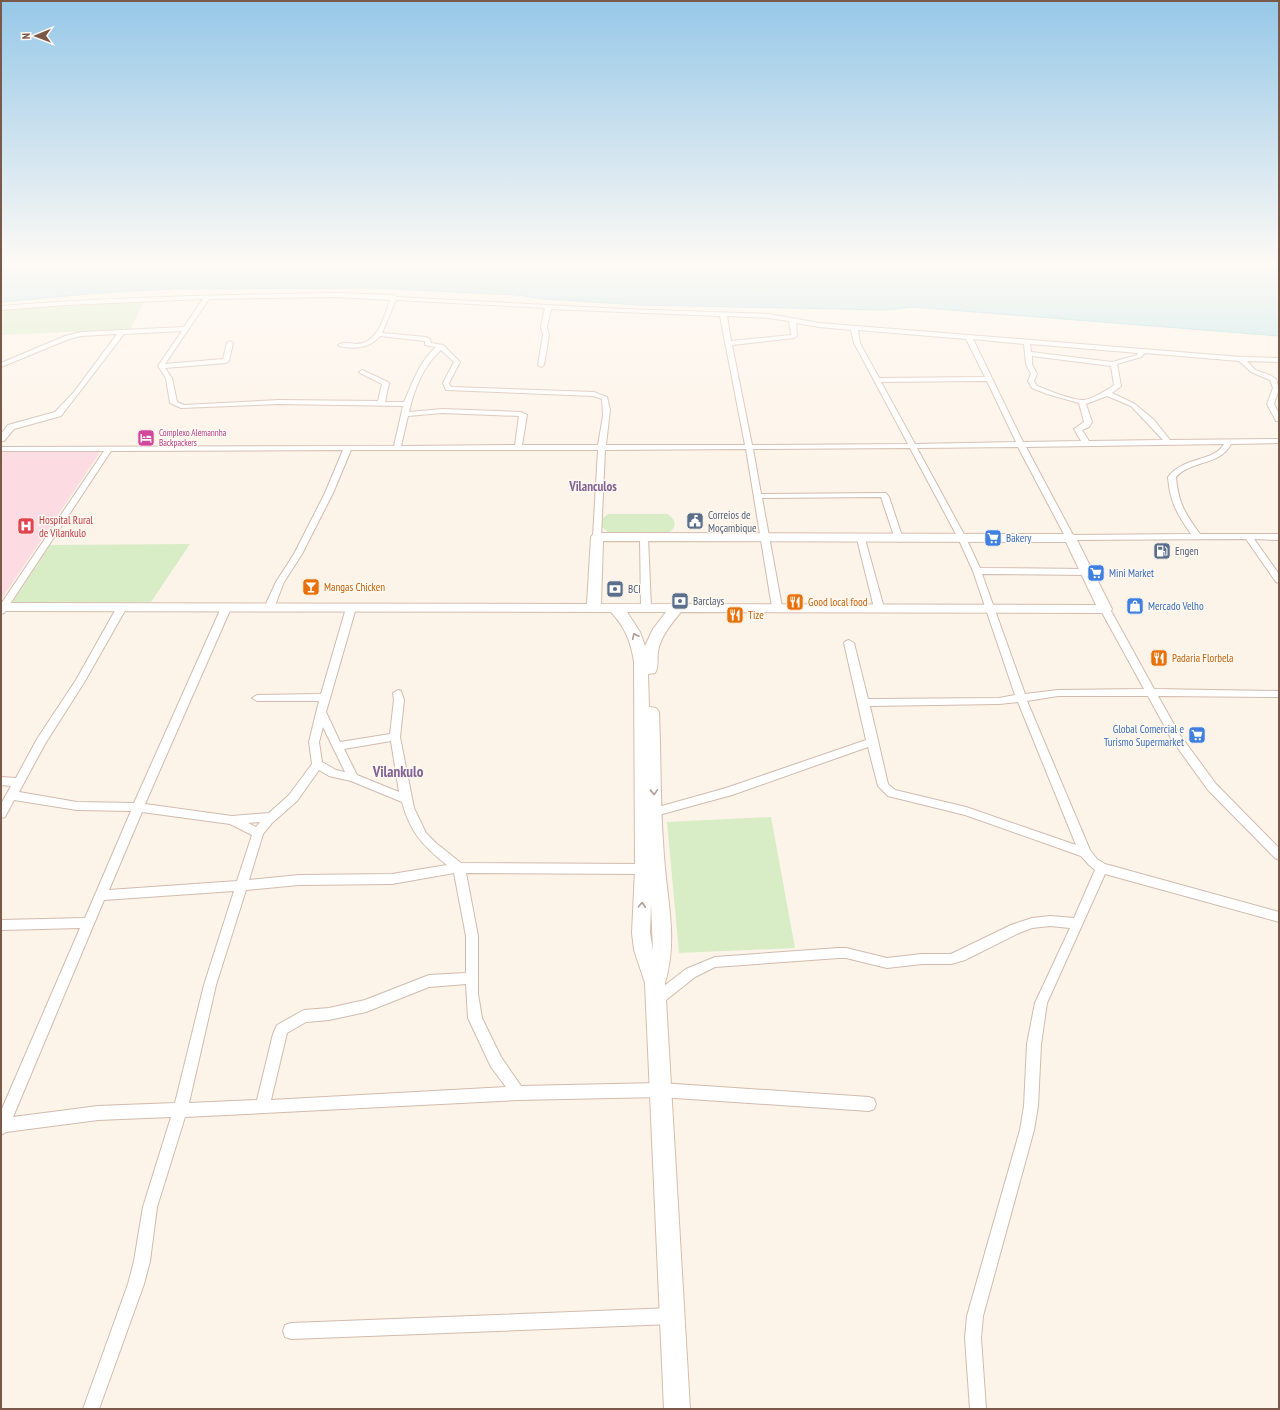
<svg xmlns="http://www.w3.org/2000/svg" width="1280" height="1410" viewBox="0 0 1280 1410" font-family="'PT Sans Narrow',sans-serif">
  <rect width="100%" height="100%" fill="#fdf4e9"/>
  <!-- medical -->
  <path fill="#fcdce2" d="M101,451L1,600V452Z"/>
  <!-- green -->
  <path fill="#d8ecc6" d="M144,301L129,332H67L1,335V310Z
    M608,514H667C678,520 677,530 665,534L635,535L633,533L608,532L602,527L603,518Z
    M190,544L151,602L12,603L50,545Z
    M771,817L795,948L679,953L667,822Z"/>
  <!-- water -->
  <path fill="#bce5e9" stroke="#a2d5db" d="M1,266H1279V336L912,307L886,310L640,305L543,299L516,295L373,288L171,289L98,293L1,302Z"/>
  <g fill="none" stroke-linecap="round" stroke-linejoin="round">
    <defs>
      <path id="street" d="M336,293L394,295L397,297L623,309L769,314L819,323L1241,357L1279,358V362L1247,361L1255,370L1270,375L1276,379L1279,389L1274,404L1279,414V421H1276L1267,404L1273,388L1270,380L1251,372L1239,361L1145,353L1141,357L1117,364L1121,386L1112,393L1135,404L1154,420L1170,440L1279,439V443L1231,444C1220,466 1191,460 1176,477C1178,502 1185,514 1200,534H1279V540L1254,539L1279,574V583L1276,582L1246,539L1067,540L1018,447L917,448L966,538L980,568L1088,569L1092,572L1088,575L982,574L1025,694L1058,690L1144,689L1100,609L1105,606L1110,609L1154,689L1279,691V697L1158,696L1180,735L1216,784L1279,848V860L1275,858L1208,790L1172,740L1148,696H1058L1027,701L1090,850L1097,859L1105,864L1279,912V922L1105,874L1047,1003L1041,1044L1038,1106L1034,1130L983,1316L981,1338L986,1409H970L965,1338L967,1316L1020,1130L1024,1106L1027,1044L1035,1003L1070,928L1050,926L1032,928L1019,933L965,960L951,964H922L887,968L846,958H839L715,967L695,977L661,1004L656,1006L651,1004L650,1000L651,996L686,969L715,957L839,948H846L887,958L922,954H951L1011,925L1032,918L1050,916L1074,918L1095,870L1089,865L1081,856L965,815L888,796L878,786L868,747L732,795L655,816L651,815L649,812L651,809L726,788L866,740L844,643L846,641L849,640L854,643L868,699L999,698L1015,695L973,571L958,538L910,448L753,449L761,494L886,493L889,497L903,539L899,542L895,539L881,497L762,498L782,607L777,610L772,607L746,449L605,450L601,537L597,540L593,537L598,450H351L333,493L302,554L284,582L274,608L269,611L264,608L276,582L294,554L325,493L343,450L111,451L4,613L1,614V604L104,451H1V447L394,446L403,406L279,404L181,408L170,403L166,378L158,366L182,331L124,334L78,394L61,416L14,429L4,441H1V434L8,425L55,412L74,392L117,334L81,336L69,339L1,367V363L65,336L81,332L184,327L203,299L65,305L1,310V306C113,297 224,295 336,293ZM336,297L390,300C384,317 378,344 356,344C350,343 342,342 338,345L339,346C353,349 370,349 380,336L425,341V345L436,347C419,362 413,382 404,402H385L389,383L388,382L362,370L359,372L360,373L382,384L378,401L279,400L184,405L177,402L172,378L165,368L226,363L229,361L233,343L230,341L227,343L223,359L165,364L209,299ZM396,300L545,308L541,327L543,335L538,365L541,367L544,365L549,335L547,327L551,309L720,316L745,445H606L610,410L607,397L594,392L451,387L449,383L460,362L443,345L431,343L430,339L426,337L382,333ZM727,316L769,318L789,321L791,335L731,341ZM796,323L819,327L851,330L854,343L908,444L752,445L732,345L794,338L797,336ZM858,330L966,339L985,377L879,378L860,343ZM973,339L1024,344L1026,364L1031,374L1028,381L1032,388L1047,394L1079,403L1084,422L1074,429L1081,441L1023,442ZM1030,344L1138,353L1137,355L1112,362L1031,352ZM441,350L454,362L443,383L446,390L593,396L602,399L603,416L598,445H522L527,415L521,412L442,409L409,412C414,389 424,365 441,350ZM1032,356L1111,366L1114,385C1107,390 1091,400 1083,400C1071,400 1048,390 1037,386L1034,381L1037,374L1032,364ZM987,381L1016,442L915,444L881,382ZM1107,396L1131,406L1148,424L1163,440L1089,441L1082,430L1089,427L1092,422L1086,404ZM442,413L519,416L515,445L401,446L408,416ZM1224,444C1214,462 1184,456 1168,477C1170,502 1177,514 1191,534L1073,535L1026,447ZM1018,702L1076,845L966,807L895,790L888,784L870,706L999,704Z
        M644,535L648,538L651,607L646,610L641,607L640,538Z
        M861,536L865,539L884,608L882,610H876L874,608L857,539Z
        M122,604L127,607L85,681L45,744L19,792L77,802L134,803L221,608L226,605L231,608L145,804L232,816L269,813L289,795L312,764L309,742L319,701H257L252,698L257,695L321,694L346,608L348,606H354L356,608L326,712L340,742L390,734L394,700L393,693L398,690L401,691L404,700L400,737L414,808L426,833L436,843L461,863L644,864L648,866L650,869L648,872L644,874L466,873L478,936V994L482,1018L501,1057L521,1086L660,1083L869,1097L874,1099L876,1104L874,1109L869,1111L660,1097L518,1100L185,1117L157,1207L150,1261L144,1284L99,1409H83L128,1284L134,1261L143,1207L171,1117L98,1120L6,1132L1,1135V1111L80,928L1,930V920L85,918L131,811L77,810L14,800L5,817L1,818V804L11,786L1,785V777L16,778L37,739L76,680L117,607ZM323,727L345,772L336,770L322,762L319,742ZM391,741L399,792L357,775L344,749ZM319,770L329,776L351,781L402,802C410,832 423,846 447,865L392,874L299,875L249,880L263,834L272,823L297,801ZM142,812L230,824L252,835L237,881L109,890ZM260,822L256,827L248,823ZM454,873L466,936V973L429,975L365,1000L329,1008L304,1010L277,1025L273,1034L257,1100L189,1103L216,985L246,890L299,885L392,884ZM234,891L204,985L175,1103L98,1106L13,1117L104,900ZM466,984L468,1018L491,1067L506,1087L271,1100L287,1033L306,1022L329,1020L366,1012L429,987Z
        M672,1308L678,1310L680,1316L678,1322L672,1324L291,1339L285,1337L283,1331L285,1325L291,1323Z"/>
      <path id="secondary" d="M597,533L1070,534L1074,535L1076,538L1112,609L1110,612L1105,613L681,612C671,624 661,636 658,651C657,659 659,667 655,673L648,674L649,707L656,708L659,712C661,760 660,808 664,856C667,901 678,938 665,983L690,1409H664L645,983L634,950L632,933L635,869L634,662C631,642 625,627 611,612L1,611V603L587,604L591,537L593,534ZM603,541L1066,542L1096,605L601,604ZM627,612H666L653,629L645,646L640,632ZM651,903L653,951L650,933Z"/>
    </defs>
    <!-- street casing -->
    <use href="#street" stroke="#d1bbae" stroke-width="2"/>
    <!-- secondary casing -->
    <use href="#secondary" stroke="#d6bdad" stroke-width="2"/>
    <!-- street -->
    <use href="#street" fill="#fff" fill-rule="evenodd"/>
    <!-- secondary -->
    <use href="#secondary" fill="#fff" fill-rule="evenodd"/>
  </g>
  <!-- one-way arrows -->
  <defs><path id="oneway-chevron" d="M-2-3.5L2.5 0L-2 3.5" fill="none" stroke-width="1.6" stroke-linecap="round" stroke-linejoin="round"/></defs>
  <g stroke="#af9b93">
    <use href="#oneway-chevron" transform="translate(635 636) rotate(-115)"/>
    <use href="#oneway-chevron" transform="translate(654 792) rotate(88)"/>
    <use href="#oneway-chevron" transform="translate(642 905) rotate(-87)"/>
  </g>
  <!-- sky -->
  <linearGradient id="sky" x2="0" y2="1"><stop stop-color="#96c8e8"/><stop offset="0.57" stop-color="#fefaf5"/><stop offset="1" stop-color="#fefaf5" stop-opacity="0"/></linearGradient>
  <rect width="1280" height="464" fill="url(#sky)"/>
  <!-- icons -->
  <defs>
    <symbol id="hotel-square" viewBox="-11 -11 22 22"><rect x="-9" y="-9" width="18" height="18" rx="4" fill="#d1479c" stroke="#fff9f1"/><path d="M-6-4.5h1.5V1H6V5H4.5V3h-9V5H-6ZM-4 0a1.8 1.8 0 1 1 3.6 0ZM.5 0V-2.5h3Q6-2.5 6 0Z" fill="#fff"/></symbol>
    <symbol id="civic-square" viewBox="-11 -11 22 22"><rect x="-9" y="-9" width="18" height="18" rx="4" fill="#5c6f8a" stroke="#fff9f1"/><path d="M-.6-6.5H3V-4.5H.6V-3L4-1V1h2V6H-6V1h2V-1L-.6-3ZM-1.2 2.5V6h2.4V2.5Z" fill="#fff"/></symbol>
    <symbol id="hospital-square" viewBox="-11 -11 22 22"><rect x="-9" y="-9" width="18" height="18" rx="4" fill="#e0444e" stroke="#fff9f1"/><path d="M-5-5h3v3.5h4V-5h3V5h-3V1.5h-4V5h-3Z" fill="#fff"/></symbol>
    <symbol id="supermarket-square" viewBox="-11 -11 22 22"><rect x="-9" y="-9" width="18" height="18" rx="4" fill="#3f7fe0" stroke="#fff9f1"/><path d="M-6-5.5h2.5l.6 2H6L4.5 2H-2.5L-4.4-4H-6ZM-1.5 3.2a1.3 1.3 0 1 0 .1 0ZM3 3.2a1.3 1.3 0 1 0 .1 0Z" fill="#fff"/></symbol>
    <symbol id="fuel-square" viewBox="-11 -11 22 22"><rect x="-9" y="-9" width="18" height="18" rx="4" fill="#5c6f8a" stroke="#fff9f1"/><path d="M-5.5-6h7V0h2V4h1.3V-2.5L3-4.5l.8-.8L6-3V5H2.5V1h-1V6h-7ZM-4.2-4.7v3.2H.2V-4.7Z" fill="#fff"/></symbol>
    <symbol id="bar-square" viewBox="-11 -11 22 22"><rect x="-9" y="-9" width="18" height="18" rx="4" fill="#e8710a" stroke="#fff9f1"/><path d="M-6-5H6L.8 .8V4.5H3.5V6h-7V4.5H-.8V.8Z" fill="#fff"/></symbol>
    <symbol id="bank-square" viewBox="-11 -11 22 22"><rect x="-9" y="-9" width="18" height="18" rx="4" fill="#5c6f8a" stroke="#fff9f1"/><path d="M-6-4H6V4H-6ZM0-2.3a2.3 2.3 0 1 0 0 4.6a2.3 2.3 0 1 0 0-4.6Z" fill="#fff"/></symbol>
    <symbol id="restaurant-square" viewBox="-11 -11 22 22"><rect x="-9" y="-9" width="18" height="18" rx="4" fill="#e8710a" stroke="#fff9f1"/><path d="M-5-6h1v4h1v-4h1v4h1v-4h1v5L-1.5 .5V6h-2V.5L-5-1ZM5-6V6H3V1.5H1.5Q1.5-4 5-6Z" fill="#fff"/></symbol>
    <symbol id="shop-square" viewBox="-11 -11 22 22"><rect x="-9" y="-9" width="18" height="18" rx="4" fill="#3f7fe0" stroke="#fff9f1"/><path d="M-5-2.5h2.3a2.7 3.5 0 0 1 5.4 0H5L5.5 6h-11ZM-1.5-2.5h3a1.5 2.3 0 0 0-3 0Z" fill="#fff"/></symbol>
  </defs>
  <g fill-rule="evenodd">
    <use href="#hotel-square" x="136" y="428" width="20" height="20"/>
    <use href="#civic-square" x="685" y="511" width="20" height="20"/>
    <use href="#hospital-square" x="16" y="516" width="20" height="20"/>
    <use href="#supermarket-square" x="983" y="528" width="20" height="20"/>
    <use href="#fuel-square" x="1152" y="541" width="20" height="20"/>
    <use href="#supermarket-square" x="1086" y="563" width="20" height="20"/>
    <use href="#bar-square" x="301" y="577" width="20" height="20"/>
    <use href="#bank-square" x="605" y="579" width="20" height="20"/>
    <use href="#bank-square" x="670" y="591" width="20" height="20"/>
    <use href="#restaurant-square" x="785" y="592" width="20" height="20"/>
    <use href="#shop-square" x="1125" y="596" width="20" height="20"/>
    <use href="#restaurant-square" x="725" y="605" width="20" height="20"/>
    <use href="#restaurant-square" x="1149" y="648" width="20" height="20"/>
    <use href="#supermarket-square" x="1187" y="725" width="20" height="20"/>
  </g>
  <g text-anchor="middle" stroke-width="3" stroke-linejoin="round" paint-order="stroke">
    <!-- far-hotel labels -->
    <g font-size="9" fill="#b23c85" stroke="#fff9f1" text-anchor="start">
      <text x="159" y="436">Complexo Alemannha<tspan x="159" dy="10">Backpackers</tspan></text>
    </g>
    <!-- service labels -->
    <g font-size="11" fill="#4e5e75" stroke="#fff9f1" text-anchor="start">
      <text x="708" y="519">Correios de<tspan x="708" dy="13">Moçambique</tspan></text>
      <text x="1175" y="555">Engen</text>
      <text x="628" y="593">BCI</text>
      <text x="693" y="605">Barclays</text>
    </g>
    <!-- health labels -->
    <g font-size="11" fill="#be3a42" stroke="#fff9f1" text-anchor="start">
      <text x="39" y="524">Hospital Rural<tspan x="39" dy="13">de Vilankulo</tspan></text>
    </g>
    <!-- shop labels -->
    <g font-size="11" fill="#366cbe" stroke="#fff9f1" text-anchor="start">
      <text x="1006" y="542">Bakery</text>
      <text x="1109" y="577">Mini Market</text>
      <text x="1148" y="610">Mercado Velho</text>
      <text x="1184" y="733" text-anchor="end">Global Comercial e<tspan x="1184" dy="13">Turismo Supermarket</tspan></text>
    </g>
    <!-- food labels -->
    <g font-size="11" fill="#c56008" stroke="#fff9f1" text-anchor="start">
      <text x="324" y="591">Mangas Chicken</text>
      <text x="808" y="606">Good local food</text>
      <text x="748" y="619">Tize</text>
      <text x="1172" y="662">Padaria Florbela</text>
    </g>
    <!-- far-district labels -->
    <g font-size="13" font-weight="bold" fill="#826396" stroke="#fff9f1">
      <text x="593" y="491">Vilanculos</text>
    </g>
    <!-- district labels -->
    <g font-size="15" font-weight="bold" fill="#826396" stroke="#fff9f1">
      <text x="398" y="777">Vilankulo</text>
    </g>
  </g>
  <!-- border -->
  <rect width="1280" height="1410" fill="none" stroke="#7a594b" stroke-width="4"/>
  <!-- north arrow -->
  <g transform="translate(36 36) rotate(269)" stroke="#fff9f1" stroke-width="3" paint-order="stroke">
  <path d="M0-3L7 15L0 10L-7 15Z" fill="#7a594b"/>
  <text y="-6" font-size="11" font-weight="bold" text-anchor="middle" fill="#7a594b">N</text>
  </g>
</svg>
